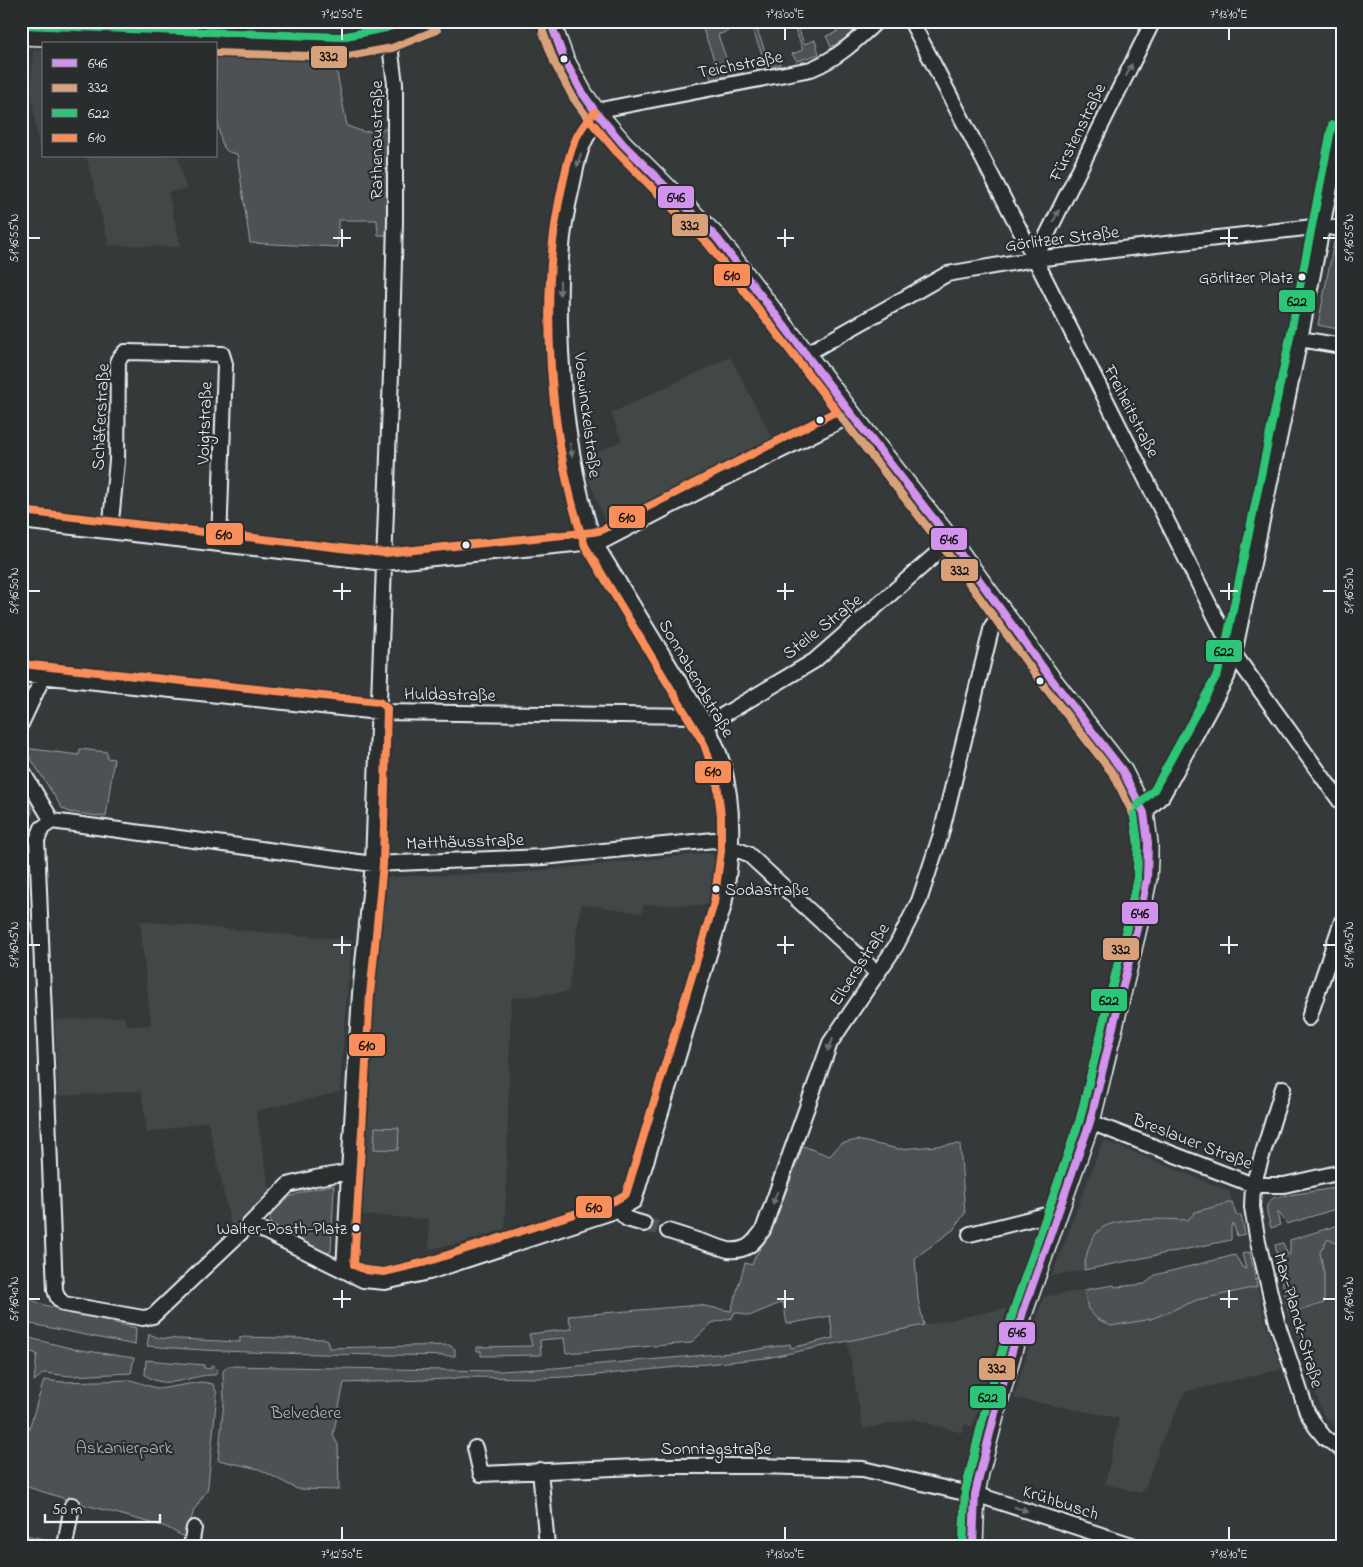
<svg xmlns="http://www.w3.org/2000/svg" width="1363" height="1567" viewBox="0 0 1363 1567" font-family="'Indie Flower',sans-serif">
  <rect width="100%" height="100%" fill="#35393a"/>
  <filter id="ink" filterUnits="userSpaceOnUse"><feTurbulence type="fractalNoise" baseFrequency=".02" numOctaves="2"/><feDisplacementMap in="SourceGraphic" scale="10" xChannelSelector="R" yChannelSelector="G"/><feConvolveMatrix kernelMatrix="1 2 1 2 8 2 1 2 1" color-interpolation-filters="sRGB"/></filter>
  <g filter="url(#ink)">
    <!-- built -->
    <path fill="#424647" d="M33,50L44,51V149H39L31,90Z
      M86,156H178L186,189L168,192L181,247L109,245Z
      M730,357L774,441L606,524L589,480L586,457L622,441L611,413Z
      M710,853L716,858L710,905H644L642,913L581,904L568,992L511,998L505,1229L461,1243L429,1249V1219L361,1215L372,999L384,877L515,873Z
      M140,921L352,940L345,1016L340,1092L256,1111L270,1193L232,1231L208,1121L147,1133L141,1091L58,1096L55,1020L124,1017L127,1026L151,1025Z
      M1103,1140L1229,1191L1232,1202L1195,1212L1188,1220L1151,1218L1113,1224L1103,1227L1086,1254L1084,1270L1052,1276Z
      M1328,1239L1338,1245H1342V1434L1323,1415L1289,1314L1323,1303L1324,1274L1320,1252Z
      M1257,1287L1265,1321L1282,1369L1185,1392L1161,1443L1147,1483L1141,1493L1105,1484L1119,1418L1014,1398L1043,1297L1084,1290L1088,1309L1151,1319L1197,1300Z
      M1007,1308L973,1427L965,1424L962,1433L914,1419L863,1429L847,1341Z"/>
    <!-- green -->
    <path fill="#4d5152" stroke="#9aa1a5" d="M700,21H713L716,29C721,28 725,26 728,31L718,35L730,69L740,66L743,73L711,79L707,69L716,65Z
      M749,21H754L769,62L780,58V65L756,70L755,66L765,62Z
      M792,21H796L804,44L815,40L819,54L797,61L792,54L803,50Z
      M833,21H837L839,26L849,22L853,31L843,40L831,47L826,36L837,32Z
      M216,56L335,62L347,126L364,132L390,128L389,235H378L377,220H338V247L250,243L237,154C233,153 229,153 226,150C214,138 216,74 216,56Z
      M1334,242L1342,244V330L1318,325Z
      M24,748L79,755L80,749L107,752V758L114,759L106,817L69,812L62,808Z
      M21,790L31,805L32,812L25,834L26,880L21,877Z
      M375,1127L399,1128L398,1150L374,1149Z
      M857,1140L899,1149L960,1144L965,1213L954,1229L915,1258L918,1299L924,1325L767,1358L587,1376L541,1378L463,1377L449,1379L344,1383L333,1435L338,1445L339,1490L297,1489L259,1469L218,1460L224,1401L223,1371L228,1366L499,1371L554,1368L741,1352L790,1344L791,1348L833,1338L830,1316L787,1324L783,1302L749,1316L735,1312L732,1318L712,1323L691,1343L566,1353L564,1338L540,1340L541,1355L481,1356V1351H477V1347L532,1346L529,1334L572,1329L568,1316L699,1305L731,1311L745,1263L752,1265C755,1253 764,1245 769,1234C782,1205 792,1175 803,1146L830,1156L840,1144Z
      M332,1185L334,1186L331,1252L324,1254L272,1227C259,1198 315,1189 332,1185Z
      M1342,1187V1207L1287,1224L1279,1213L1277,1214L1280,1225L1271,1228C1268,1215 1261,1203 1276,1197Z
      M1232,1202L1236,1215H1241L1245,1234L1237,1236L1233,1223L1231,1227V1240L1084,1270C1086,1256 1089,1237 1102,1228C1118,1217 1168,1219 1188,1220L1195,1212Z
      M1342,1224V1245H1339L1328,1239L1320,1252L1324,1274V1303L1289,1314L1275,1245L1283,1243L1288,1255L1290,1254V1240Z
      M1250,1252L1257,1287L1197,1300L1151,1319L1111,1326L1096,1318L1088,1309L1084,1290L1114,1285L1115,1287L1145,1284L1155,1275L1235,1255L1243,1268L1246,1269L1242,1254Z
      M21,1295L44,1305L136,1328L135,1345L21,1322Z
      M149,1334L159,1338L240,1342V1337L327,1339L329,1348L449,1345L455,1349V1356C353,1354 250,1355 147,1346Z
      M21,1336L74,1349L134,1358L131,1373L71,1376L44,1373L34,1381L37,1354L21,1348Z
      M146,1360L204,1365V1368L211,1369V1365H213L218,1370L215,1375C189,1374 169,1392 145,1375Z
      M44,1380L63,1382L131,1380L159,1389L201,1382L213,1384L217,1393L208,1485L207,1490L194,1510L189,1527H186V1538L166,1527L82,1504L21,1485V1455Z
      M21,1534L55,1541L54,1546H21Z"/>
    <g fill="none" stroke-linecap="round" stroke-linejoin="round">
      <!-- street-tunnel -->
      <path stroke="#505556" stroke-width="14" stroke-dasharray="14 7" stroke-linecap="butt" d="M644,1224L668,1231"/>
      <defs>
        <path id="street" d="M393,21L395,35
          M911,21L1035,259L1234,654L1342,804
          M595,111L811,69C838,58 856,41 877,21
          M1035,259L1153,21
          M1300,339L1342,346
          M806,354L947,274L1035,259L1322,226L1342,229
          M21,521L384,563L594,542L605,540L715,483L852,415
          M110,531L117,461L118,360L125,352L222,354L225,364L219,544
          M21,674L378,712L700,716
          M21,724L43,677
          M705,726L814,661L951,541
          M21,769L52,821L42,828L37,840L55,1290L58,1298L64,1304L143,1318L153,1316L250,1224L288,1185L315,1178L349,1172
          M1144,813L1162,796L1171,780L1227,677L1234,654L1300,339L1342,127
          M52,821L373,864L543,857L714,840L748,854L878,974
          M1309,1018L1342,921
          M1283,1088L1253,1185L1252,1207L1258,1242L1277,1322L1307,1412L1316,1427L1325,1438L1342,1450
          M1090,1122L1253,1185H1284L1342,1172
          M618,1210L627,1219L644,1224
          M250,1224L363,1280L385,1282L429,1272L618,1210L634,1201L724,905C732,858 736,809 722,762C713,731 692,703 675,675C648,631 621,587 594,542C571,472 562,400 560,326C559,276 560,236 572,187C576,169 579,148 589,133C593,128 598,123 602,119
          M668,1231L728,1250C746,1252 753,1244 763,1230L830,1043L896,946L919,901L941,834L992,626L1002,612
          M970,1234L1058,1212
          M344,1271L349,1172L360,994L373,864L391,374L395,221V84L389,38
          M475,1448L481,1474L659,1466H758L863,1469L956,1491L975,1494L1135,1546
          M540,1470L547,1546
          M65,1546L72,1505
          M191,1546L194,1528"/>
        <path id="secondary" d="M553,21V29L564,59L583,94L595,111L623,144L717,238L852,415L951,541L1049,676L1122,770L1144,813L1148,843V859L1147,879L1138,924L1090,1122L1023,1312L997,1405L979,1473L975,1494L973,1546
          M21,35L309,47H342L370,42L389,38L433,21"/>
      </defs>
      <!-- street casing -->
      <use href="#street" stroke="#e8f1f8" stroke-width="18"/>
      <!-- secondary casing -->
      <use href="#secondary" stroke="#e8f1f8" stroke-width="22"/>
      <!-- street -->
      <use href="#street" stroke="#2a2d2e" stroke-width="14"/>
      <!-- secondary -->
      <use href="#secondary" stroke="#2a2d2e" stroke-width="19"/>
      <defs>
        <path id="bus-1" d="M553,21V29L564,59L583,94L595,111L623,144L717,238L852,415L951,541L1049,676L1122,770L1144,813L1148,843L1147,879L1138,924L1090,1122L1023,1312L997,1405L975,1494L973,1546"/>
        <path id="bus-2" d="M543,21V32L555,64L574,99L587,117L616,151L709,245L844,421L943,547L1041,682L1114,775L1134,816L1138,844L1137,878L1128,922L1080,1119L1014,1309L987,1402L965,1492L963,1546
          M216,53L343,57L392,48L437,30"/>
        <path id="bus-3" d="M21,25L341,37L386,28L405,21
          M1137,806L1154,790L1218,673L1224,652L1290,337L1332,125
          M963,1546L965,1492L987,1402L1014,1309L1080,1119L1128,922L1137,878L1138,844L1134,814"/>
        <path id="bus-4" d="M22,511L384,553L593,532L602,530L837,411L709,245L616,151L594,125
          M22,664L379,702L387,708L383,864L370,995L354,1265L366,1270L384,1272L426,1262L614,1201L626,1194L714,903L721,851V816L717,782L704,744L585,546C549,441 538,295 562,187C569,156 572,135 595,112"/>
      </defs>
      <!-- bus-1 casing -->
      <use href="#bus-1" stroke="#2a2d2e" stroke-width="11"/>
      <!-- bus-2 casing -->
      <use href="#bus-2" stroke="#2a2d2e" stroke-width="11"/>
      <!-- bus-3 casing -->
      <use href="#bus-3" stroke="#2a2d2e" stroke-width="11"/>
      <!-- bus-4 casing -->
      <use href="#bus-4" stroke="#2a2d2e" stroke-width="11"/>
      <!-- bus-1 -->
      <use href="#bus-1" stroke="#d193ec" stroke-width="8"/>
      <!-- bus-2 -->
      <use href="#bus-2" stroke="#d9a179" stroke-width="8"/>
      <!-- bus-3 -->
      <use href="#bus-3" stroke="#2dc577" stroke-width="8"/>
      <!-- bus-4 -->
      <use href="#bus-4" stroke="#fa8e5a" stroke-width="8"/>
    </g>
    <!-- one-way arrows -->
    <defs><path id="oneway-solid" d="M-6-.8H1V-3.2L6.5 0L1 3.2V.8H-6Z" transform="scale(1.25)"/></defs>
    <g fill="#6c7275">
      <use href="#oneway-solid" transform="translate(1129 70) rotate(-64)"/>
      <use href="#oneway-solid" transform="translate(579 160) rotate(107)"/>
      <use href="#oneway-solid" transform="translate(1056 216) rotate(-64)"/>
      <use href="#oneway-solid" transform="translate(560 288) rotate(90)"/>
      <use href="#oneway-solid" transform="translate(571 450) rotate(80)"/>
      <use href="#oneway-solid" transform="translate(830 1045) rotate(115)"/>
      <use href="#oneway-solid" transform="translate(775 1198) rotate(110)"/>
      <use href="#oneway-solid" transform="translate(1021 1509) rotate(18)"/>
    </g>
  </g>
  <!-- ticks -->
  <path fill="none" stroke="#e8f1f8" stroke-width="2" d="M342,28V40M785,28V40M1229,28V40M342,229V247M785,229V247M1229,229V247M28,238H40M333,238H351M777,238H794M1220,238H1238M1323,238H1336M342,583V600M785,583V600M1229,583V600M28,591H40M333,591H351M777,591H794M1220,591H1238M1323,591H1336M342,936V954M785,936V954M1229,936V954M28,945H40M333,945H351M777,945H794M1220,945H1238M1323,945H1336M342,1290V1308M785,1290V1308M1229,1290V1308M28,1299H40M333,1299H351M777,1299H794M1220,1299H1238M1323,1299H1336M342,1527V1540M785,1527V1540M1229,1527V1540"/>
  <!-- markers -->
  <g fill="#e8f1f8" stroke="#2a2d2e" stroke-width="2">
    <circle cx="564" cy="59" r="4.5"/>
    <circle cx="1302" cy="277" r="4.5"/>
    <circle cx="820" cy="420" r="4.5"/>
    <circle cx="466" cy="545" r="4.5"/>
    <circle cx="1040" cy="681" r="4.5"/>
    <circle cx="716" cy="889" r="4.5"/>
    <circle cx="356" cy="1228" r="4.5"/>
  </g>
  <g text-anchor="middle" stroke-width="4.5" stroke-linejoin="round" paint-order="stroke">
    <!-- bus labels -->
    <g font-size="17" fill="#e8f1f8" stroke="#2a2d2e" text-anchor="end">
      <text x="1293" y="283">Görlitzer Platz</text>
      <text x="725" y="895" text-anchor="start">Sodastraße</text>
      <text x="347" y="1234">Walter-Posth-Platz</text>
    </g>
    <!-- street labels -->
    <g font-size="18" fill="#e8f1f8" stroke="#2a2d2e">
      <text transform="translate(740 64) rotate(-11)" y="6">Teichstraße</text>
      <text transform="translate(1077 132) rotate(-64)" y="6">Fürstenstraße</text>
      <text transform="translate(376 140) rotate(-90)" y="6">Rathenaustraße</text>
      <text transform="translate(1062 238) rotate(-7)" y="6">Görlitzer Straße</text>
      <text transform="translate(1132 411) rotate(63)" y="6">Freiheitstraße</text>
      <text transform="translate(588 415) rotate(83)" y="6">Voswinckelstraße</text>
      <text transform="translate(100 417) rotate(-87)" y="6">Schäferstraße</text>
      <text transform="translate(204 423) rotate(-88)" y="6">Voigtstraße</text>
      <text transform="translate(822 626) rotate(-38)" y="6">Steile Straße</text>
      <text transform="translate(697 678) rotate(60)" y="6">Sonnabendstraße</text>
      <text transform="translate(450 694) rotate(1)" y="6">Huldastraße</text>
      <text transform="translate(465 841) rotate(-2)" y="6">Matthäusstraße</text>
      <text transform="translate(859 964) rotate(-57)" y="6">Elbersstraße</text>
      <text transform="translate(1193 1141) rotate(21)" y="6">Breslauer Straße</text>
      <text transform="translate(1299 1320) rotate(74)" y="6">Max-Planck-Straße</text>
      <text x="716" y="1454">Sonntagstraße</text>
      <text transform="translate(1061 1502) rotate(18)" y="6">Krühbusch</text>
    </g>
    <!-- park labels -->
    <g font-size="18" fill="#b2b9be" stroke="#2a2d2e">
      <text x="306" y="1418">Belvedere</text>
      <text x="124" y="1453">Askanierpark</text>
    </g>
  </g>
  <g stroke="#2a2d2e" stroke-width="2">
    <rect x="310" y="45" width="38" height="24" rx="5" fill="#d9a179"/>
    <rect x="657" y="185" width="38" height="24" rx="5" fill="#d193ec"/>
    <rect x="671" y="213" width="38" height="24" rx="5" fill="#d9a179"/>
    <rect x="713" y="263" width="38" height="24" rx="5" fill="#fa8e5a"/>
    <rect x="1278" y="289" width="38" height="24" rx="5" fill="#2dc577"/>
    <rect x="608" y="505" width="38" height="24" rx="5" fill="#fa8e5a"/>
    <rect x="205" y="522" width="39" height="24" rx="5" fill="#fa8e5a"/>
    <rect x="930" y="527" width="38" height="24" rx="5" fill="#d193ec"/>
    <rect x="940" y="558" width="39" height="24" rx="5" fill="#d9a179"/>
    <rect x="1205" y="639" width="38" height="24" rx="5" fill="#2dc577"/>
    <rect x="694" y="760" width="38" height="24" rx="5" fill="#fa8e5a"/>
    <rect x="1121" y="901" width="38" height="24" rx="5" fill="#d193ec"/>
    <rect x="1102" y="937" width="38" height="24" rx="5" fill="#d9a179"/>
    <rect x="1090" y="988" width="38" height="24" rx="5" fill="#2dc577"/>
    <rect x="348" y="1033" width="38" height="24" rx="5" fill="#fa8e5a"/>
    <rect x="575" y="1195" width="38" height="24" rx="5" fill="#fa8e5a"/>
    <rect x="998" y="1321" width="38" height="24" rx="5" fill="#d193ec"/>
    <rect x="978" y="1357" width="38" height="24" rx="5" fill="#d9a179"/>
    <rect x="969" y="1385" width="38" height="24" rx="5" fill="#2dc577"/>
  </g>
  <g font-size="14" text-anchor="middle" font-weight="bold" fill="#111">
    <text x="329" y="61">332</text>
    <text x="676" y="202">646</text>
    <text x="690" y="230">332</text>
    <text x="732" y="280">610</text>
    <text x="1297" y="306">622</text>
    <text x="627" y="522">610</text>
    <text x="224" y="539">610</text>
    <text x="949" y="544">646</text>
    <text x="960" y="575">332</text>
    <text x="1224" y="656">622</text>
    <text x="713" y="776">610</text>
    <text x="1140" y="918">646</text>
    <text x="1121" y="954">332</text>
    <text x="1109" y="1005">622</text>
    <text x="367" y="1050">610</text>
    <text x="594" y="1212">610</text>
    <text x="1017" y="1337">646</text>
    <text x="997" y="1373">332</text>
    <text x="988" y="1402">622</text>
  </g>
  <!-- margin -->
  <rect width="1363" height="1567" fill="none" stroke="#2a2d2e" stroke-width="55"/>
  <!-- legend -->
  <rect x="42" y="42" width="175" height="115" fill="#2a2d2e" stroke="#767b7f"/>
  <rect x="52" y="59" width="25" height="8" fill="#d193ec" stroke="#767b7f"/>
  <text x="88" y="68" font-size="15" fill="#e8f1f8">646</text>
  <rect x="52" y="84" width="25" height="8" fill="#d9a179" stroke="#767b7f"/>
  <text x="88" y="92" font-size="15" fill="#e8f1f8">332</text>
  <rect x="52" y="109" width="25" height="8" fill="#2dc577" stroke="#767b7f"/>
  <text x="88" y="118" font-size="15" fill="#e8f1f8">622</text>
  <rect x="52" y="134" width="25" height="8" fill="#fa8e5a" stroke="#767b7f"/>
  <text x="88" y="142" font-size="15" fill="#e8f1f8">610</text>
  <!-- scale -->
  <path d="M45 1514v8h115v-8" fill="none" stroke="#e8f1f8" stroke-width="2.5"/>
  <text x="52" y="1514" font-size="15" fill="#e8f1f8" stroke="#2a2d2e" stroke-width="4" paint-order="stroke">50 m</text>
  <rect x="28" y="28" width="1308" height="1512" fill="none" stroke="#e8f1f8" stroke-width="2"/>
  <g font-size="12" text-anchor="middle" fill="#e8f1f8">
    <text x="342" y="18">7°12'50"E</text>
    <text x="785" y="18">7°13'00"E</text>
    <text x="1229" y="18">7°13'10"E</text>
    <text transform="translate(14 238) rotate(-90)" y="4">51°16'55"N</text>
    <text transform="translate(1349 238) rotate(-90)" y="4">51°16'55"N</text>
    <text transform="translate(14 591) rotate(-90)" y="4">51°16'50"N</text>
    <text transform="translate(1349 591) rotate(-90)" y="4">51°16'50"N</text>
    <text transform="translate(14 945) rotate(-90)" y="4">51°16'45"N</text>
    <text transform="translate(1349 945) rotate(-90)" y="4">51°16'45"N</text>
    <text transform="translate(14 1299) rotate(-90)" y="4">51°16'40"N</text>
    <text transform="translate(1349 1299) rotate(-90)" y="4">51°16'40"N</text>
    <text x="342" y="1558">7°12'50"E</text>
    <text x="785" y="1558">7°13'00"E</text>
    <text x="1229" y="1558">7°13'10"E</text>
  </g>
</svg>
